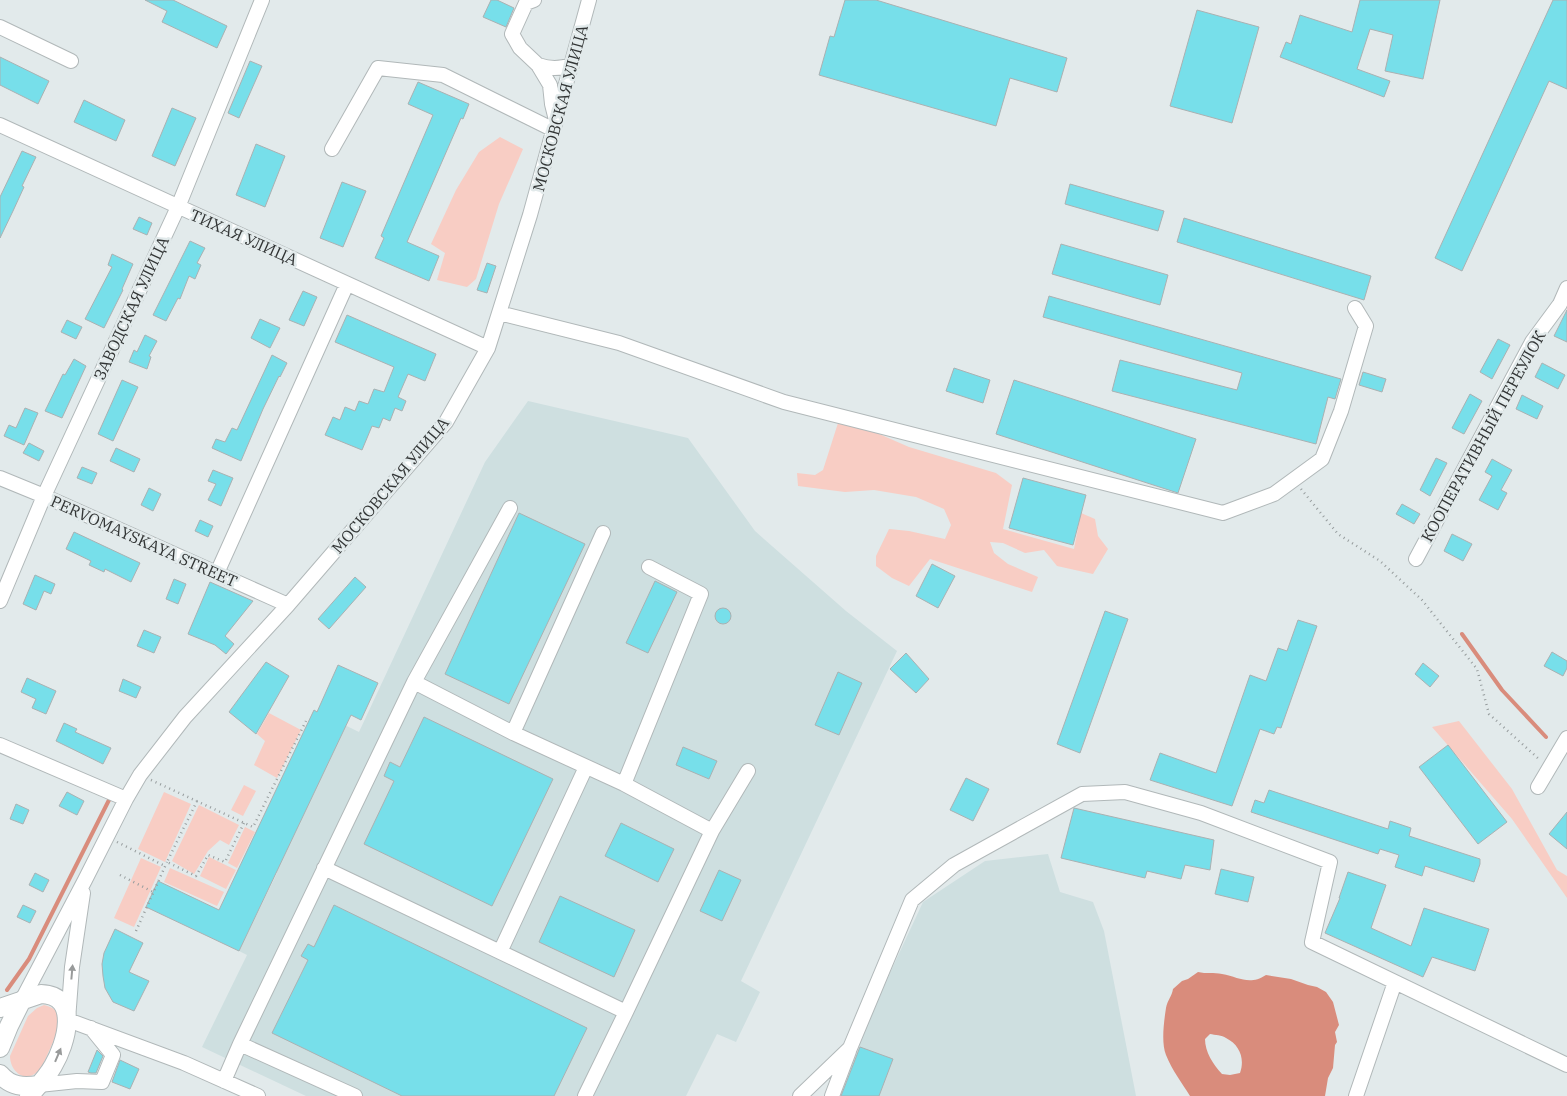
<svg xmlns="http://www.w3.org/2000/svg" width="1567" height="1096" viewBox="0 0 1567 1096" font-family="'IBM Plex Serif',serif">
  <rect width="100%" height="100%" fill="#e2eaeb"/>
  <!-- built -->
  <path fill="#cedfe0" d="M528,401L688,438L755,531L846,611L897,651L741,981L760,992L736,1042L717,1034L686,1096H306L202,1047L247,955L239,951L277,873L244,858L314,710L359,732L485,462Z
    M1048,854L1060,892L1093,902L1104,931L1136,1096H838L856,1046L923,902L985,861Z"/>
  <!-- green -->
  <path fill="#f8cdc4" d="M500,137L523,149L499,204L476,279L467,287L437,280L445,253L431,244L456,190L479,152Z
    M838,423L870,430L909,447L996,473L1012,485L1003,529L1074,549L1081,513L1095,519L1098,536L1108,549L1093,574L1057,566L1044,550L1025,553L1003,543L990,542L994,553L1008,564L1038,577L1032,592L930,559L909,586L892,578L876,566V556L889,529L909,531L945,539L951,525L944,509L916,497L874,490L845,492L798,486L797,473L815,475L823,470Z
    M269,713L301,730L277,778L254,765L265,741L257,734Z
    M1459,721L1512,789L1557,870L1567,876V898L1512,819L1432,727Z
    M244,785L256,791L243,816L231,810Z
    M164,792L191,804L165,862L138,849Z
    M199,805L239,825L229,845L220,840L208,851L194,874L172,861Z
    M245,827L255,832L237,868L228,863Z
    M209,857L236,870L226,889L200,876Z
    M141,858L161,867L134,927L114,918Z
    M170,868L224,892L217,906L164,882Z
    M44,1005C70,1011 57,1033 50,1049C46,1057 43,1067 36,1073C23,1083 10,1070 10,1056L28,1016L37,1008Z"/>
  <!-- water -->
  <path fill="#d98c7c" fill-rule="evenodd" d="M1198,972C1206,974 1214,972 1222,974C1239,977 1249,986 1266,975L1291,979L1308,985L1317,987L1326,992L1333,1002L1339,1025L1335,1032L1337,1042L1335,1045L1333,1068L1328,1078L1325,1096H1190C1182,1083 1172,1070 1166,1055C1161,1043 1164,1021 1166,1008C1167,1001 1172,996 1173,989L1182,981L1188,979ZM1210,1034C1215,1035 1222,1035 1226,1038C1240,1045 1245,1059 1240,1073L1230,1075L1222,1074C1213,1064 1205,1052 1205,1039Z"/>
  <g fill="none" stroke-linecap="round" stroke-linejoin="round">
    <!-- stream -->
    <path stroke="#d98c7c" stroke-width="4" d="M1462,634L1502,690L1546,737
      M7,990L29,959L111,796"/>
  </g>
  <!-- building -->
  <path fill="#77dfea" stroke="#aab1b2" d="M145,0H173L227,26L217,48L162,22L167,11Z
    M491,0H497L514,8L506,27L483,17Z
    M845,0H876L1067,58L1057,92L1010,78L996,126L819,75L830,36L834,37Z
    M1360,0H1440L1423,79L1385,71L1393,35L1370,29L1357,69L1390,81L1384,97L1280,57L1286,42L1291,44L1300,15L1352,32Z
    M1553,0H1567V89L1549,81L1462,271L1435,258Z
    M1197,10L1259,27L1232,123L1170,106Z
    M0,57L49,81L38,104L0,85Z
    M250,61L262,66L239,118L228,113Z
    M418,82L469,104L463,119L461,118L407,242L439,256L429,281L375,258L384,238L381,236L433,115L408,104Z
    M84,100L125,120L116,141L74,122Z
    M172,108L196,118L175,166L152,156Z
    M256,144L285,156L265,207L236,195Z
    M22,151L36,157L22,186L24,187L13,211L0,238V197Z
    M342,182L366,191L343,247L320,238Z
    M1070,184L1164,211L1158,231L1065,204Z
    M139,217L152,223L147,235L133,229Z
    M1184,218L1371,276L1364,300L1177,242Z
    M190,241L205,248L197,263L201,265L195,279L189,276L180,299L178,298L166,321L153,315Z
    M1061,244L1168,275L1160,305L1052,274Z
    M112,254L133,264L122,289L123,290L104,328L85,319L112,267L108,265Z
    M487,263L496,266L487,293L477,290Z
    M303,291L317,297L304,326L289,320Z
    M1049,296L1341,379L1335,399L1328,397L1316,444L1112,391L1120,360L1237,390L1242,373L1043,317Z
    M1567,310V342L1554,336Z
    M347,315L436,354L425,381L408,374L398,397L406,401L402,411L395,408L390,421L383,418L379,428L372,426L362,450L325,435L333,417L340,420L345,407L355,411L359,401L368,404L374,389L384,392L394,367L335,342Z
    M260,319L280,328L270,348L251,338Z
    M67,320L82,327L76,339L61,332Z
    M145,335L157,341L149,356L151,357L147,369L129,362L134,350L137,352Z
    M1498,339L1510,345L1492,379L1480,372Z
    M272,355L287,363L280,377L279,376L263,409L241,461L212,448L216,439L225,442L232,428L237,430Z
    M74,359L86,366L62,418L45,411L63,374L65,375Z
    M1542,363L1565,375L1558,389L1535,377Z
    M954,368L990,380L983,403L946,391Z
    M1363,372L1386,379L1382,392L1359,385Z
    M122,380L138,387L113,441L98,434Z
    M1014,380L1196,439L1178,493L996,434Z
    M1470,394L1482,401L1464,434L1452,428Z
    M1522,395L1543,406L1537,419L1516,409Z
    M25,408L38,413L24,445L4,436L9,425L16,428Z
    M29,443L44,451L39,461L23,453Z
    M116,448L140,459L134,472L110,461Z
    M1436,458L1447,463L1430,496L1420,490Z
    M1492,459L1512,470L1501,490L1507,493L1498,510L1479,500L1492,476L1485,472Z
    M82,467L97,473L92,484L77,478Z
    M213,470L233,478L221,506L208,500L216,484L208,481Z
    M1023,478L1086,495L1073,545L1009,528Z
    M149,488L161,494L153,511L141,505Z
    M1402,504L1420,514L1414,524L1396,514Z
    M519,513L585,544L509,704L445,674Z
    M200,520L213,526L208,537L195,531Z
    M74,532L140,563L131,582L105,569L104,572L89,565L91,561L66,549Z
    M1452,534L1472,544L1463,561L1444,551Z
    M932,564L955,576L938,608L916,596Z
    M35,575L55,584L51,594L44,591L36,610L23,604Z
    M355,577L366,587L329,629L318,619Z
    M174,579L186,584L178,604L166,599Z
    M655,581L677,592L648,653L626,643Z
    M210,582L253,601L225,636L234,644L226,654L215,645L188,634Z
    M715 616a8 8 0 1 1 16 0a8 8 0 1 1-16 0Z
    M1105,611L1128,619L1080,753L1057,744Z
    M1298,620L1317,626L1281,728L1277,727L1274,734L1260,729L1232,806L1150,780L1160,753L1216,773L1250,675L1266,681L1278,648L1287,651Z
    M144,630L161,637L154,653L137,646Z
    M1552,652L1567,661V668L1563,676L1544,666Z
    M906,653L929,679L916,693L890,669Z
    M266,662L289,676L256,734L229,712Z
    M1423,663L1439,676L1430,687L1415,674Z
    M338,665L378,683L361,720L351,715L239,951L146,907L158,881L219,910L314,710L317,712Z
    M838,672L862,683L839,735L815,725Z
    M27,678L56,691L46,714L32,708L36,699L21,692Z
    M123,679L141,687L136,698L119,691Z
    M424,717L553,779L492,906L364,844L394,781L384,776L390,762L400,767Z
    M64,723L77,729L75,732L111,748L103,764L56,741Z
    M1448,745L1507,822L1478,844L1419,767Z
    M683,747L717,761L709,779L676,765Z
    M966,778L989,789L973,821L950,810Z
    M1269,790L1388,829L1390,821L1411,828L1409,836L1480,859V864L1474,882L1425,866L1422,876L1395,867L1399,855L1380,849L1378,854L1251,812L1255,800L1264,803Z
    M67,792L84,801L77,815L59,806Z
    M16,804L29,810L23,824L10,819Z
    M1074,808L1214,840L1210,870L1185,865L1181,879L1147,871L1145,878L1061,858Z
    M1567,812V849L1549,834Z
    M621,823L674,849L658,882L605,856Z
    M1221,869L1254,877L1248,902L1215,894Z
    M719,870L741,880L722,921L700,911Z
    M1348,872L1386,885L1371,928L1411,946L1424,908L1489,929L1475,971L1432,957L1423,977L1325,933L1340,898H1339Z
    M35,873L49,880L43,892L29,885Z
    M560,896L635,930L614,977L539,942Z
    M23,905L36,911L30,923L17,917Z
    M334,905L587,1028L554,1096H402L272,1033L308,960L301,956L308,944L314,947Z
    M115,929L143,943L129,972L149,981L134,1011L113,1002L105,988L103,976L102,964L104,953Z
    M860,1047L893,1059L879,1096H841Z
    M97,1050L103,1056L96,1073H91L88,1072Z
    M120,1060L139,1069L130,1089L112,1082Z"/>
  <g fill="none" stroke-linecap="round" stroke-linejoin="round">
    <defs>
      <path id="minor" d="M534,0L526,3L512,34L520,48L538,65L550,85L552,104L556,120
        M0,27L71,61
        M538,65C550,69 559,69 572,65
        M0,125L488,348
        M332,149L378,68L443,75L554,130
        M499,313L619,343L784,402L1223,513L1274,494L1322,459L1341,411L1366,326L1355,308
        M0,478L44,496L288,605
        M1416,559L1532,342L1560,304L1567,288
        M217,573L347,284
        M0,601L44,496L178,207L262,0
        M414,682L510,508
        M513,733L603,533
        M0,745L126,799
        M624,784L712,831
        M1538,787L1567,738
        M324,868L626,1012
        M83,893L72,967L68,1020L184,1063L258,1096
        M500,952L586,767
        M22,1000L85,880L126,799L140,775L185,717L288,605L446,422L488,348L530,215L589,0
        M224,1081L240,1044
        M39,1085L77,1081L102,1082L113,1055L91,1028
        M355,1096L240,1044L414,682L513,733L624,784L701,594L649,567
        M585,1096L626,1012L712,831L748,771
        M800,1096L850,1048L912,900L954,865L1082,794L1125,792L1201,813L1330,862L1312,942L1567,1065
        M832,1096L849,1051
        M1356,1096L1395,982"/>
      <path id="major" d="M0,1008L41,994C81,995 66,1044 53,1066C47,1077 38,1086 29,1096
        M0,1048L9,1026L22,1000
        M0,1074C11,1087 23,1087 39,1085"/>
    </defs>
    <!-- minor casing -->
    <use href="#minor" stroke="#b1b8b9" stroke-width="16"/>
    <!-- major casing -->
    <use href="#major" stroke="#b1b8b9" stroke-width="20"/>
    <!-- path -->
    <path stroke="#979d9e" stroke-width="2.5" stroke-dasharray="1 4" stroke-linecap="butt" d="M1301,489L1338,534L1380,561L1422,600L1477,669L1489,714L1540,760
      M151,780L253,827L306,721
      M197,801L167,862L196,876L208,855L225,862L244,823
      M117,842L165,866
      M120,875L153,892
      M136,931L167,862"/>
    <!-- minor -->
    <use href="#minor" stroke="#fff" stroke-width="14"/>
    <!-- major -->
    <use href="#major" stroke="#fff" stroke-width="18"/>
  </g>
  <!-- one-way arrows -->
  <defs><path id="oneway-solid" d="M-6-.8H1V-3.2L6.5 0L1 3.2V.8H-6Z" transform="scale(1.25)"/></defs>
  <g fill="#989a9a">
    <use href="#oneway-solid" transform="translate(72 972) rotate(-85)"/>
    <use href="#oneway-solid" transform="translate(58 1055) rotate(-67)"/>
  </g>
  <g text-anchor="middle" stroke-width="5" stroke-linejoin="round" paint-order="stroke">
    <!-- street labels -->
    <g font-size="16" fill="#323535" stroke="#e2eaeb">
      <text transform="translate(560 108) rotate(-75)" y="6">МОСКОВСКАЯ УЛИЦА</text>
      <text transform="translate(244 237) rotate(24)" y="6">ТИХАЯ УЛИЦА</text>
      <text transform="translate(131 308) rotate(-65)" y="6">ЗАВОДСКАЯ УЛИЦА</text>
      <text transform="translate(1483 436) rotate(-61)" y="6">КООПЕРАТИВНЫЙ ПЕРЕУЛОК</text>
      <text transform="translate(390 485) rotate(-50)" y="6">МОСКОВСКАЯ УЛИЦА</text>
      <text transform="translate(144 541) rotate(24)" y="6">PERVOMAYSKAYA STREET</text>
    </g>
  </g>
</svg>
